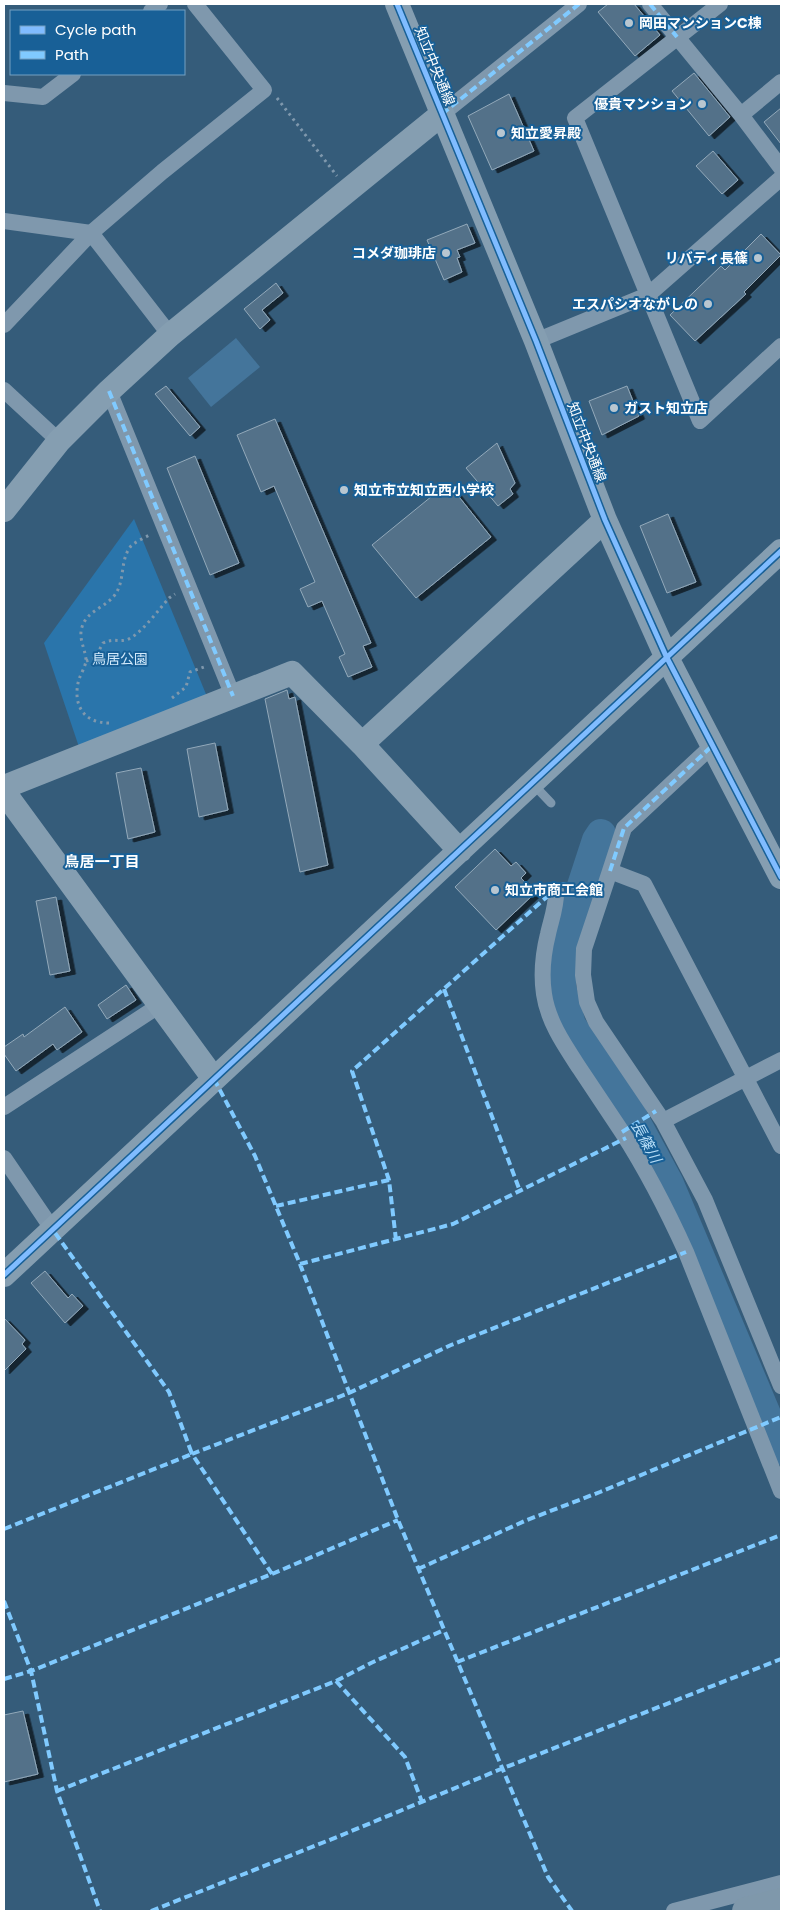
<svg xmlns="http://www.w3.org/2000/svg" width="785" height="1915" viewBox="0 0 785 1915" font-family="Poppins,'Noto Sans JP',sans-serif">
  <defs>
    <filter id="shadow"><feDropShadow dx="5.5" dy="3" stdDeviation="0" flood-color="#0009"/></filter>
  </defs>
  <rect width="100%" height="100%" fill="#355c7a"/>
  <!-- green -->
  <path fill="#2a75ab" d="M134,519L208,699L79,747L44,643Z"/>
  <!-- water -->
  <path fill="#44759b" d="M236,338L260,367L211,407L188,378Z"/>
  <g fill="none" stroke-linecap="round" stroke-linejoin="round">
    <!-- river -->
    <path stroke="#44759b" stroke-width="30" d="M601,834L597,840L564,941L561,962V987L571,1025L630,1112L669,1184L781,1450"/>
  </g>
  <!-- building -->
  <path fill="#527189" stroke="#93a9ba" filter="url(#shadow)" d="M608,4H634L660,35L635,56L598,12Z
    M694,73L730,117L709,136L672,91Z
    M509,94L534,151L492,170L468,116Z
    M781,108V144L764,122Z
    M713,151L738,180L722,194L696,166Z
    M467,224L475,243L457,250L460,257L457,258L462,272L444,280L427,240Z
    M761,234L781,255L744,292L746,294L695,341L670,315L721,266L725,270Z
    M276,283L283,293L262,310L270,320L260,329L244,309Z
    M166,386L200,427L190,436L155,394Z
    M627,386L639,416L602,435L589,401Z
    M275,419L371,643L363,646L372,667L348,677L339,657L345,654L322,601L308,607L300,589L315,582L274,486L261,492L237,435Z
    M497,443L515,483L510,489L513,494L498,506L466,468Z
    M195,456L239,563L210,575L167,468Z
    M448,483L491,537L416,598L372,545Z
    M668,514L696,582L667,593L640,526Z
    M287,690L289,699L295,697L328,865L300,872L265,699Z
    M215,743L228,810L199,817L187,749Z
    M141,768L155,832L128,839L116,773Z
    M495,849L511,866L516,862L526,873L521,878L535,893L496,930L455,887Z
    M56,897L70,971L50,975L36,901Z
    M126,985L136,1000L107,1019L98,1005Z
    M65,1007L82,1032L57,1050L53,1044L16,1071L4,1054V1047L23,1034L24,1037Z
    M45,1271L68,1298L72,1294L83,1306L65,1323L31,1283Z
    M4,1318L25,1340L22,1344L26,1349L4,1371Z
    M23,1711L38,1774L4,1782V1715Z"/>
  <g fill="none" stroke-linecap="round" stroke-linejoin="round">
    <!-- path -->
    <path stroke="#7f98ad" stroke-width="3" stroke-dasharray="2.5 4" stroke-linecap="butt" d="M277,98L337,176
      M86,661L95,658L103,643C114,638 117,642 126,640C140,636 159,609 169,598L175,594
      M172,698L186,687L190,672L204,667
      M109,723C83,723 72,704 79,679C81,674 85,667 86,661C86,650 78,639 82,627C87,611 104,608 114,596C126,581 119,561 131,546C136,541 145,538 151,534"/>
    <!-- lane -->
    <path stroke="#7f98ad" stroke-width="9" d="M532,783L551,803"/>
    <!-- street -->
    <path stroke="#7f98ad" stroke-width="16" d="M650,4L741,115L781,168
      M720,4L575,118L700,421L781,346
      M151,11L160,4
      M4,93L43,97L73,74
      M442,114L579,4
      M741,115L781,82
      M4,221L91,233L170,335
      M4,325L91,233L162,172L264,90L195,4
      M536,341L648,295L781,178
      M4,390L59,441
      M109,391L233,696
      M610,871L624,828L713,745
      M556,890C557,905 551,920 548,934C543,954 541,974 544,994C548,1022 565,1046 580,1069C594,1090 608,1111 622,1132C647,1171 667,1210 686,1252L781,1491
      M4,1107L160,1005
      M663,1121L781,1060
      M781,1146L644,884L610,871L584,949L583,975L587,1002L596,1022L663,1121L705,1200L781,1386
      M4,1158L53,1230
      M674,1911L781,1883"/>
    <!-- secondary -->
    <path stroke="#859eb1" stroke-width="24" d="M397,4L536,341L605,520L666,656L781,877
      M4,510L59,441L109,391L170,335L442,114
      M362,744L605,520
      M4,787L292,673L362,744L460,851
      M4,792L214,1079
      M4,1275L781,551"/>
    <!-- highway -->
    <path stroke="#7f98ab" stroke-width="28" d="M746,1911L781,1902"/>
    <!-- quiet -->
    <path stroke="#80caff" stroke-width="4" stroke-dasharray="8 4" stroke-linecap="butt" d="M650,4L677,37
      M442,114L579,4
      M109,391L233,696
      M610,871L624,828L713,745
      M444,989L520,1191
      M214,1079L255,1156L300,1264L398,1520L548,1877L572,1911
      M622,1132L656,1111
      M276,1206L389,1180
      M396,1240L389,1180L352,1071L542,901L563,884L601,894
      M300,1264L453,1224L626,1138
      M4,1529L192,1454L169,1392L53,1230
      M418,1569L527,1520L600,1492L781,1417
      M272,1574L192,1454L349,1393L451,1345L686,1252
      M4,1601L31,1671L57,1791L100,1911
      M457,1662L781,1535
      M4,1679L31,1671L272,1574L398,1520
      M336,1681L405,1757L422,1802
      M57,1791L336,1681L371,1663L444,1630
      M151,1911L337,1837L501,1769L781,1659"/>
    <defs>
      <path id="cycleway" d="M397,4L536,341L605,520L666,656L781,877
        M4,1275L781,551"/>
    </defs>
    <!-- cycleway casing -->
    <use href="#cycleway" stroke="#186097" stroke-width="8"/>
    <!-- cycleway -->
    <use href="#cycleway" stroke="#80bcff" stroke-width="5"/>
  </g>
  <!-- markers -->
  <g fill="#b8c6d0" stroke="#186097" stroke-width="2">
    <circle cx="629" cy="23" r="5"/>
    <circle cx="702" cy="104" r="5"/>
    <circle cx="501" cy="133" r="5"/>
    <circle cx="446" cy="253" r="5"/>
    <circle cx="758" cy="258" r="5"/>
    <circle cx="708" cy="304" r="5"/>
    <circle cx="614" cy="408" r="5"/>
    <circle cx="344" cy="490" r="5"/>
    <circle cx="495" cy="890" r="5"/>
  </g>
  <g text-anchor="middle" stroke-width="4" stroke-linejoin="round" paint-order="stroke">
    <!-- poi labels -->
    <g font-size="14" font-weight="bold" fill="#fff" stroke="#186097" text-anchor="start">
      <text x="639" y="28">岡田マンションC棟</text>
      <text x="692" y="109" text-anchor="end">優貴マンション</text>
      <text x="511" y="138">知立愛昇殿</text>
      <text x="436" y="258" text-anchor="end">コメダ珈琲店</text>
      <text x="748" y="263" text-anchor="end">リバティ長篠</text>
      <text x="698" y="309" text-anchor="end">エスパシオながしの</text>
      <text x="624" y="413">ガスト知立店</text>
      <text x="354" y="495">知立市立知立西小学校</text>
      <text x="505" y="895">知立市商工会館</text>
    </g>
    <!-- street labels -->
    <g font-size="14" fill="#fff" stroke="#186097">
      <text transform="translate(435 66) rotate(68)" y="5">知立中央通線</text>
      <text transform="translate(587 442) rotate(69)" y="5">知立中央通線</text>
    </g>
    <!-- park labels -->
    <g font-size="14" fill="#d2eafc" stroke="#186097">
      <text x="120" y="664">鳥居公園</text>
    </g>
    <!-- neighbourhood labels -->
    <g font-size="15" font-weight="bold" fill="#fff" stroke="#186097">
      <text x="102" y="867">鳥居一丁目</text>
    </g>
    <!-- water labels -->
    <g font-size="15" font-style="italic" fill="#b7ddf7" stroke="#186097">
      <text transform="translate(646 1142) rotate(61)" y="5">長篠川</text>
    </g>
  </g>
  <!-- border -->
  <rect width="785" height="1915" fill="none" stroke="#ffffff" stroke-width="10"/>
  <!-- legend -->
  <rect x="10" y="10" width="175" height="65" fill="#186097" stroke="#74a0c1"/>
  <rect x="20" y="26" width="25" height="8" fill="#80bcff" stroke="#74a0c1"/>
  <text x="55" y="35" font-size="15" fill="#ffffff">Cycle path</text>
  <rect x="20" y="51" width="25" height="8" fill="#80caff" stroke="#74a0c1"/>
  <text x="55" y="60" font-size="15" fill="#ffffff">Path</text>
</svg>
